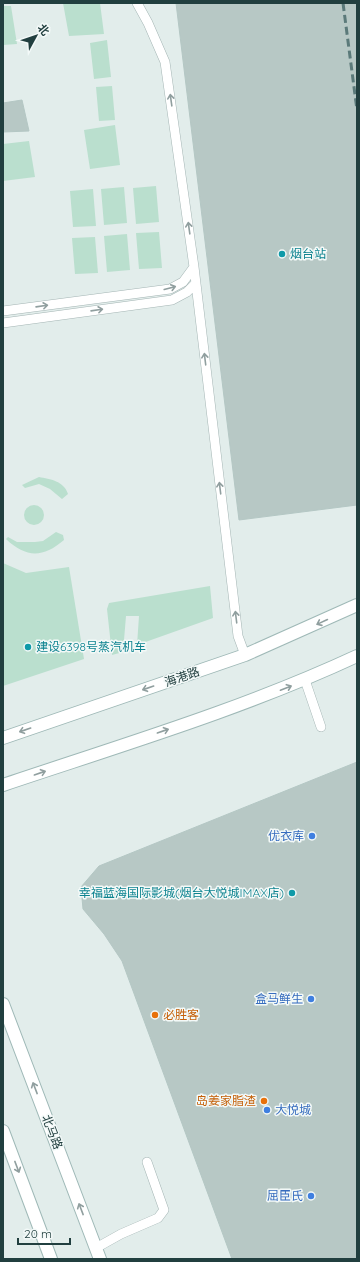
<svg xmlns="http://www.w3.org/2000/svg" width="360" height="1262" viewBox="0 0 360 1262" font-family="Quicksand,'Noto Sans SC',sans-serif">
  <rect width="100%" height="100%" fill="#e2edeb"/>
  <!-- green -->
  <path fill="#badfce" d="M63,3H100L104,34L69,36Z
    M3,6H11L17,44L3,45Z
    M107,40L111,77L94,79L90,43Z
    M112,86L115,120L99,121L96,87Z
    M115,125L120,165L90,169L84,130Z
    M29,141L35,177L3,181V144Z
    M156,186L159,222L136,224L133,188Z
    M124,187L127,223L104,225L101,189Z
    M93,189L96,226L73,227L70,191Z
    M159,232L162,268L139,269L136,233Z
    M127,234L130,270L107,272L104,236Z
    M95,237L98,273L75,274L72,238Z
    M39,477C50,479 64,481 68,494L62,499L50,489L39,484L25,488L22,485Z
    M24 515a10 10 0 1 1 20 0a10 10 0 1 1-20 0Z
    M56,532L63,535L64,540C43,558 26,558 6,539L8,537L17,542H35L43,541Z
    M3,563L26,573L69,567L84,659L3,686Z
    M210,586L213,618L137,645L139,616H126L123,652L112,655L107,609L109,603Z"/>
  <!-- building -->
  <path fill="#b7c8c5" stroke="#b4c7c4" d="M176,3H357V505L239,520Z
    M22,100L29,131L3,132V103Z
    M357,762V1259H232L122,961L104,934L83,909L81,887L99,866Z"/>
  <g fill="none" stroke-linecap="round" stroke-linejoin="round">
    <defs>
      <path id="service" d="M137,3L148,23L165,62L194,267L238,636L245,655
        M3,311L170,289L183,282L194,267
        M3,323L172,300L187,292L196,283
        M305,680L321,727
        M96,1248L121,1234L158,1218L164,1210L147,1162"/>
      <path id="secondary" d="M3,738L245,655L357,605
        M3,785C122,745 243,709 357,656
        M3,1004L100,1259
        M3,1131L51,1259"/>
    </defs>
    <!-- service casing -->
    <use href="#service" stroke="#a4b5b4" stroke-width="10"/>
    <!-- secondary casing -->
    <use href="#secondary" stroke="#9fb9b7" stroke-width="14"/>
    <!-- service -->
    <use href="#service" stroke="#fff" stroke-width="9"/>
    <!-- secondary -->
    <use href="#secondary" stroke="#fff" stroke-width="12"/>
    <!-- rail -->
    <path stroke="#5b7a7a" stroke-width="3" stroke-dasharray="8 4" stroke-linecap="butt" d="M343,3L357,110"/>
  </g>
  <!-- one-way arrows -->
  <defs><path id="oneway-shaft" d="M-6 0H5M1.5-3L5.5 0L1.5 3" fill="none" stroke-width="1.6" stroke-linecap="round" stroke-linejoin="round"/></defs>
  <g stroke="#909f9f">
    <use href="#oneway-shaft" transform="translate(171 100) rotate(-98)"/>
    <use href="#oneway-shaft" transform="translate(189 228) rotate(-98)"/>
    <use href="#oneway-shaft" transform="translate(170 288) rotate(-15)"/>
    <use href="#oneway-shaft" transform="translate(42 306) rotate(-8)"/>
    <use href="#oneway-shaft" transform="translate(97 310) rotate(-8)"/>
    <use href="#oneway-shaft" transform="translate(205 359) rotate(-97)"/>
    <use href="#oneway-shaft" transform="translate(220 488) rotate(-97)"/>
    <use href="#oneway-shaft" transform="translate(236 617) rotate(-97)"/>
    <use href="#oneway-shaft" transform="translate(322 622) rotate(155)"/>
    <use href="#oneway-shaft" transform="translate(148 688) rotate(161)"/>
    <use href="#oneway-shaft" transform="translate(286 688) rotate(-21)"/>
    <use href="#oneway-shaft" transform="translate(25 730) rotate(161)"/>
    <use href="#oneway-shaft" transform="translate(163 731) rotate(-19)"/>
    <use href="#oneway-shaft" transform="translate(40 773) rotate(-19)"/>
    <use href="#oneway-shaft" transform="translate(35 1088) rotate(-111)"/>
    <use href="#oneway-shaft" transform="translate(17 1167) rotate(69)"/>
    <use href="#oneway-shaft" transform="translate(81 1209) rotate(-111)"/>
  </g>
  <!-- markers -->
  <g fill="#0f9aa8" stroke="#f3f9f8" stroke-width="1.5">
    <circle cx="282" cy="254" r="4"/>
    <circle cx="28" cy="647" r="4"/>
    <circle cx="292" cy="893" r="4"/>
  </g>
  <g fill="#3f7fe0" stroke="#f3f9f8" stroke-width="1.5">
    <circle cx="312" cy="836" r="4"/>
    <circle cx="311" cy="999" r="4"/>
    <circle cx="267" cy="1110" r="4"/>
    <circle cx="311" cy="1196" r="4"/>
  </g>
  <g fill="#e8710a" stroke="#f3f9f8" stroke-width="1.5">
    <circle cx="155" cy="1015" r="4"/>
    <circle cx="264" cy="1101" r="4"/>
  </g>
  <g text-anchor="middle" stroke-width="3" stroke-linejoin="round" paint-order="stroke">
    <!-- culture labels -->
    <g font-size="12" fill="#0d838f" stroke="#f3f9f8" text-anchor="start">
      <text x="290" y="258">烟台站</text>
      <text x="36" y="651">建设6398号蒸汽机车</text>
      <text x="284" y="897" text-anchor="end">幸福蓝海国际影城(烟台大悦城IMAX店)</text>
    </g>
    <!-- street labels -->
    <g font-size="12" fill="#213f3f" stroke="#f3f9f8">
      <text transform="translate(182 677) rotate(-19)" y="4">海港路</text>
      <text transform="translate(52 1132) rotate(69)" y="4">北马路</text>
    </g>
    <!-- shop labels -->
    <g font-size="12" fill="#366cbe" stroke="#f3f9f8" text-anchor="end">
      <text x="304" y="840">优衣库</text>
      <text x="303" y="1003">盒马鲜生</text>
      <text x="275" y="1114" text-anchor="start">大悦城</text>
      <text x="303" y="1200">屈臣氏</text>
    </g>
    <!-- food labels -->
    <g font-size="12" fill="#c56008" stroke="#f3f9f8" text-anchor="start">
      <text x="163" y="1019">必胜客</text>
      <text x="256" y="1105" text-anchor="end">岛姜家脂渣</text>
    </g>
  </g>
  <!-- border -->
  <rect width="360" height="1262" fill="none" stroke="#213f3f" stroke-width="8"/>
  <!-- north arrow -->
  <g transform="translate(36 36) rotate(50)" stroke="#f3f9f8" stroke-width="3" paint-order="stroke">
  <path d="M0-3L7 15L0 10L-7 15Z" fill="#213f3f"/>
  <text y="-6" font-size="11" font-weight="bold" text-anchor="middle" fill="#213f3f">北</text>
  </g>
  <!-- scale -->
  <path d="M18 1238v6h52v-6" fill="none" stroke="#213f3f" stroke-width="2"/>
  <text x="24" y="1238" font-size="12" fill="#213f3f" stroke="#f3f9f8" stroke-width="3" paint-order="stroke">20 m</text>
</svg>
